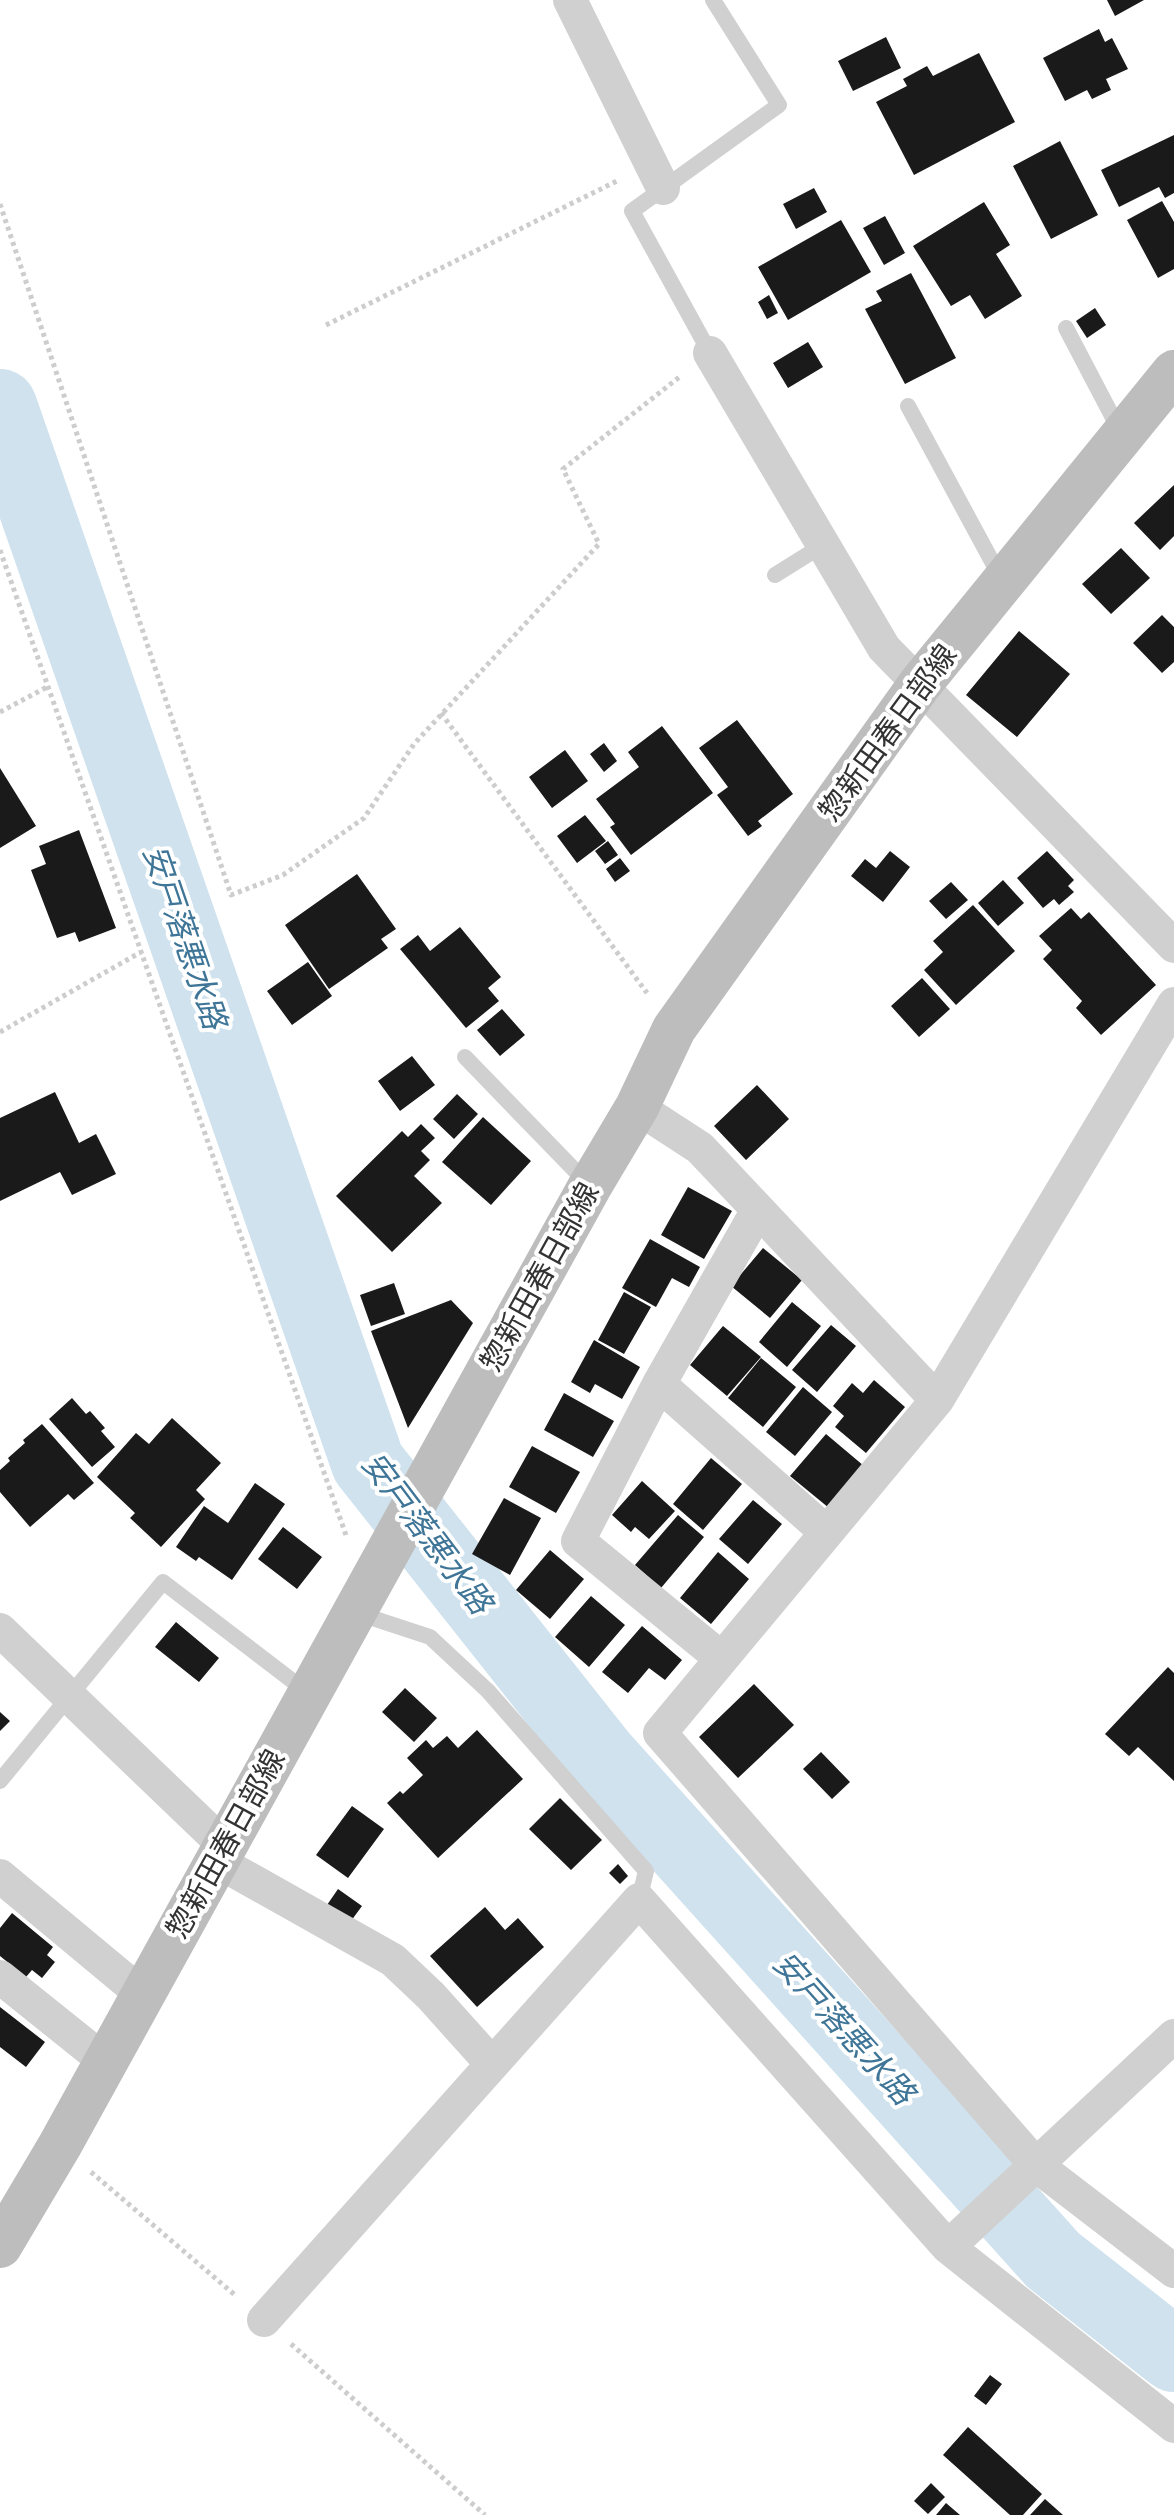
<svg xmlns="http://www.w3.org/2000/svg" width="1174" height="2515" viewBox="0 0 1174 2515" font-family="'Sofia Sans Condensed','Noto Sans JP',sans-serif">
  <rect width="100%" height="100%" fill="#fff"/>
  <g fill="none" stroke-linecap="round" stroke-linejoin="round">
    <!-- river -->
    <path stroke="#cfe2ee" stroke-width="74" d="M0,406L368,1463L600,1756L1053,2260L1174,2355"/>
  </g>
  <!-- building -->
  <path fill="#1a1a1a" d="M1107,0H1144L1115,16Z
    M1099,29L1105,42L1112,38L1128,69L1106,79L1111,90L1092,99L1087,90L1065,101L1043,58Z
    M886,37L901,68L853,91L838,61Z
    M979,53L1015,122L914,175L876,102L907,86L903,79L927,66L933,76Z
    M1174,135V193L1165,198L1159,187L1119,207L1101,170Z
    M1060,141L1098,215L1051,239L1013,166Z
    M814,188L827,212L796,229L783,204Z
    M1162,201L1174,222V269L1158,278L1127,220Z
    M984,202L1010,245L996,254L1022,296L985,319L970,295L951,306L913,246Z
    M885,216L905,253L884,265L863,228Z
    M841,220L871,272L788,320L758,267Z
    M911,273L956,358L905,384L865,309L882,301L876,291Z
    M769,295L778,313L767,319L758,302Z
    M1095,308L1106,325L1087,338L1076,321Z
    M808,342L823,367L788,388L773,363Z
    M1174,485V536L1160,550L1134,523Z
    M1121,548L1150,578L1111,614L1082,584Z
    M1162,615L1174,627V662L1162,673L1133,643Z
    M1019,631L1070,674L1017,737L966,695Z
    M737,720L793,794L758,821L762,826L748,836L717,795L728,787L699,748Z
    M662,726L713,793L631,855L610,827L615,824L596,799L639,767L628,752Z
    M604,743L617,761L604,772L590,754Z
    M565,750L588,781L552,808L529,777Z
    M0,768L36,826L0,848Z
    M585,815L606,841L577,863L557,836Z
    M79,830L116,928L79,942L75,932L57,938L31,870L46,864L39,846Z
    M608,841L618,855L605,864L595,851Z
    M890,851L910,867L883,902L851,876L865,859L876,868Z
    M1047,851L1074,880L1068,886L1074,892L1059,905L1054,899L1043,908L1017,878Z
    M620,858L630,871L615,882L606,869Z
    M357,874L396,929L381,939L388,948L329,989L285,925Z
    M1003,880L1024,903L998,926L978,903Z
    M951,882L968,900L946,919L929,901Z
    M973,905L1015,951L956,1005L924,970L943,952L933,941Z
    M1071,908L1081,919L1089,912L1156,985L1101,1035L1076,1008L1082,1001L1043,959L1052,950L1039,936Z
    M460,927L501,977L488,988L499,1001L466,1028L400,949L418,935L430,951Z
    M308,962L332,996L292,1025L267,991Z
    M922,978L950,1009L919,1037L891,1006Z
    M502,1009L525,1035L500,1056L477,1030Z
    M412,1056L435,1085L400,1111L378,1081Z
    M757,1085L789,1119L746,1160L714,1126Z
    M55,1092L79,1143L96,1134L116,1174L72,1195L60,1172L0,1201V1118Z
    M457,1094L478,1114L454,1139L433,1119Z
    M483,1117L531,1161L491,1205L442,1162Z
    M421,1124L435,1138L421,1151L430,1160L414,1176L442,1203L392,1252L336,1196L402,1131L408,1137Z
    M688,1187L732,1211L704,1259L661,1235Z
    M650,1239L700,1267L689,1287L672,1278L656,1307L622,1288Z
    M763,1248L802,1280L770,1318L731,1286Z
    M394,1283L405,1314L371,1326L360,1295Z
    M624,1292L651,1307L624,1354L598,1340Z
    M451,1300L473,1323L408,1428L371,1331Z
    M792,1302L821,1326L787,1367L759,1342Z
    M831,1325L856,1346L817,1392L792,1370Z
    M723,1326L761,1357L727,1396L690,1365Z
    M594,1340L640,1367L622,1399L595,1384L590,1393L571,1382Z
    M761,1358L796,1387L763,1427L728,1398Z
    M874,1380L905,1407L866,1453L835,1427L844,1416L833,1406L852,1383L863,1393Z
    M803,1387L832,1412L795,1456L766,1432Z
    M564,1393L614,1421L593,1457L544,1430Z
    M72,1398L86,1414L90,1411L105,1428L101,1431L115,1447L92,1467L49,1419Z
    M172,1418L221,1463L196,1490L205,1499L161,1547L130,1518L135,1513L97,1477L136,1433L149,1444Z
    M42,1424L94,1483L74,1500L68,1494L30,1527L0,1492V1470L10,1461L8,1458L25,1443L23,1440Z
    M826,1434L864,1466L829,1508L790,1476Z
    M532,1446L580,1472L556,1513L509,1487Z
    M711,1458L742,1484L703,1530L673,1504Z
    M642,1481L675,1511L649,1539L635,1527L631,1532L612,1515Z
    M255,1483L285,1504L232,1580L199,1557L196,1561L176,1547L204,1506L228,1523Z
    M504,1498L541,1518L510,1575L472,1554Z
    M753,1500L782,1524L748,1564L719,1539Z
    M678,1515L704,1537L661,1588L635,1565Z
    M283,1527L322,1557L297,1589L258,1559Z
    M550,1550L584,1579L550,1619L516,1590Z
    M718,1552L749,1579L711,1624L680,1598Z
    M591,1596L625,1625L589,1667L555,1637Z
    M176,1622L219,1658L199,1682L155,1647Z
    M642,1626L682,1660L665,1680L649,1668L628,1693L602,1672Z
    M1168,1667L1174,1673V1781L1138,1747L1129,1756L1105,1734Z
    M754,1684L794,1725L738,1778L699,1737Z
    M405,1688L437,1718L414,1742L382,1712Z
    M0,1712L10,1721L0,1731Z
    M477,1730L523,1779L438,1858L387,1803L400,1791L403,1794L423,1775L407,1758L426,1740L433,1748L447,1736L458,1748Z
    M821,1752L850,1782L832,1799L803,1769Z
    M560,1798L602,1840L571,1870L529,1829Z
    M352,1806L384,1829L348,1878L316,1855Z
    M618,1864L628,1876L620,1884L609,1873Z
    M338,1889L362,1906L351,1921L327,1905Z
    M485,1907L505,1930L518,1918L544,1947L477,2007L430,1956Z
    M12,1913L53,1947L47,1955L55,1962L42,1978L32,1970L26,1977L0,1956V1928Z
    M0,2007L45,2042L26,2067L0,2047Z
    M990,2375L1002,2384L986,2405L974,2396Z
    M968,2427L1042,2494L1023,2515H1010L943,2455Z
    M931,2483L945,2497L928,2514L914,2501Z
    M1045,2499L1063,2515H1030Z
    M946,2503L960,2515H936Z"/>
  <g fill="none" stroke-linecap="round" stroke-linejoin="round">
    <!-- path -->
    <path stroke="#cdcdcd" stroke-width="5" stroke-dasharray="4 4" stroke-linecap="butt" d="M0,204L231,895L283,875L364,818L414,744L599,544L563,469L682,375
      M326,325L619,180
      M0,550L347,1538
      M0,712L47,687
      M441,713L647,993
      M0,1032L141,952
      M91,2172L235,2295
      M291,2344L485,2515"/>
    <!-- service -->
    <path stroke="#d0d0d0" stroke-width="16" d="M1066,328L1121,433
      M710,353L632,211L779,105L713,0
      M908,406L1002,580
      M775,575L823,545
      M465,1057L589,1185
      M357,1613L430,1637L488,1691L646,1871L639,1900
      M0,1781L163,1582L307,1692"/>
    <!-- minor -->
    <path stroke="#d0d0d0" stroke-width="34" d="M570,0L663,188
      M710,353L884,648L1174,946
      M1174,1004L937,1400L660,1733L1036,2165L1174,2271
      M637,1107L700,1148L937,1400
      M659,1384L826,1532
      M0,1630L225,1846
      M721,1658L578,1541L659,1384L758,1210
      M217,1861L393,1960L431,1996L492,2064
      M0,1876L143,1995
      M0,1977L106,2062
      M948,2247L1174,2036
      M264,2320L639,1900L948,2247L1174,2426"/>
    <!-- secondary -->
    <path stroke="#bdbdbd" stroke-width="44" d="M0,2246L60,2145L590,1186L637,1107L674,1029L920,684L1174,372"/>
  </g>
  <g text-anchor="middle" stroke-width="8" stroke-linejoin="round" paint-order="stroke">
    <!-- street labels -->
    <g font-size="30" fill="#333" stroke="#fff">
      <text transform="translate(888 733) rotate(-54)" y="10">惣新田春日部線</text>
      <text transform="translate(540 1277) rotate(-61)" y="10">惣新田春日部線</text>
      <text transform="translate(226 1844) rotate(-61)" y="10">惣新田春日部線</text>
    </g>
    <!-- water labels -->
    <g font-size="32" font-style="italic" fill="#3f7597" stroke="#fff">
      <text transform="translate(185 937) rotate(71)" y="11">安戸落悪水路</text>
      <text transform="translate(427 1533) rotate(53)" y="11">安戸落悪水路</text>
      <text transform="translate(844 2028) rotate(48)" y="11">安戸落悪水路</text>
    </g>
  </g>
</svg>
